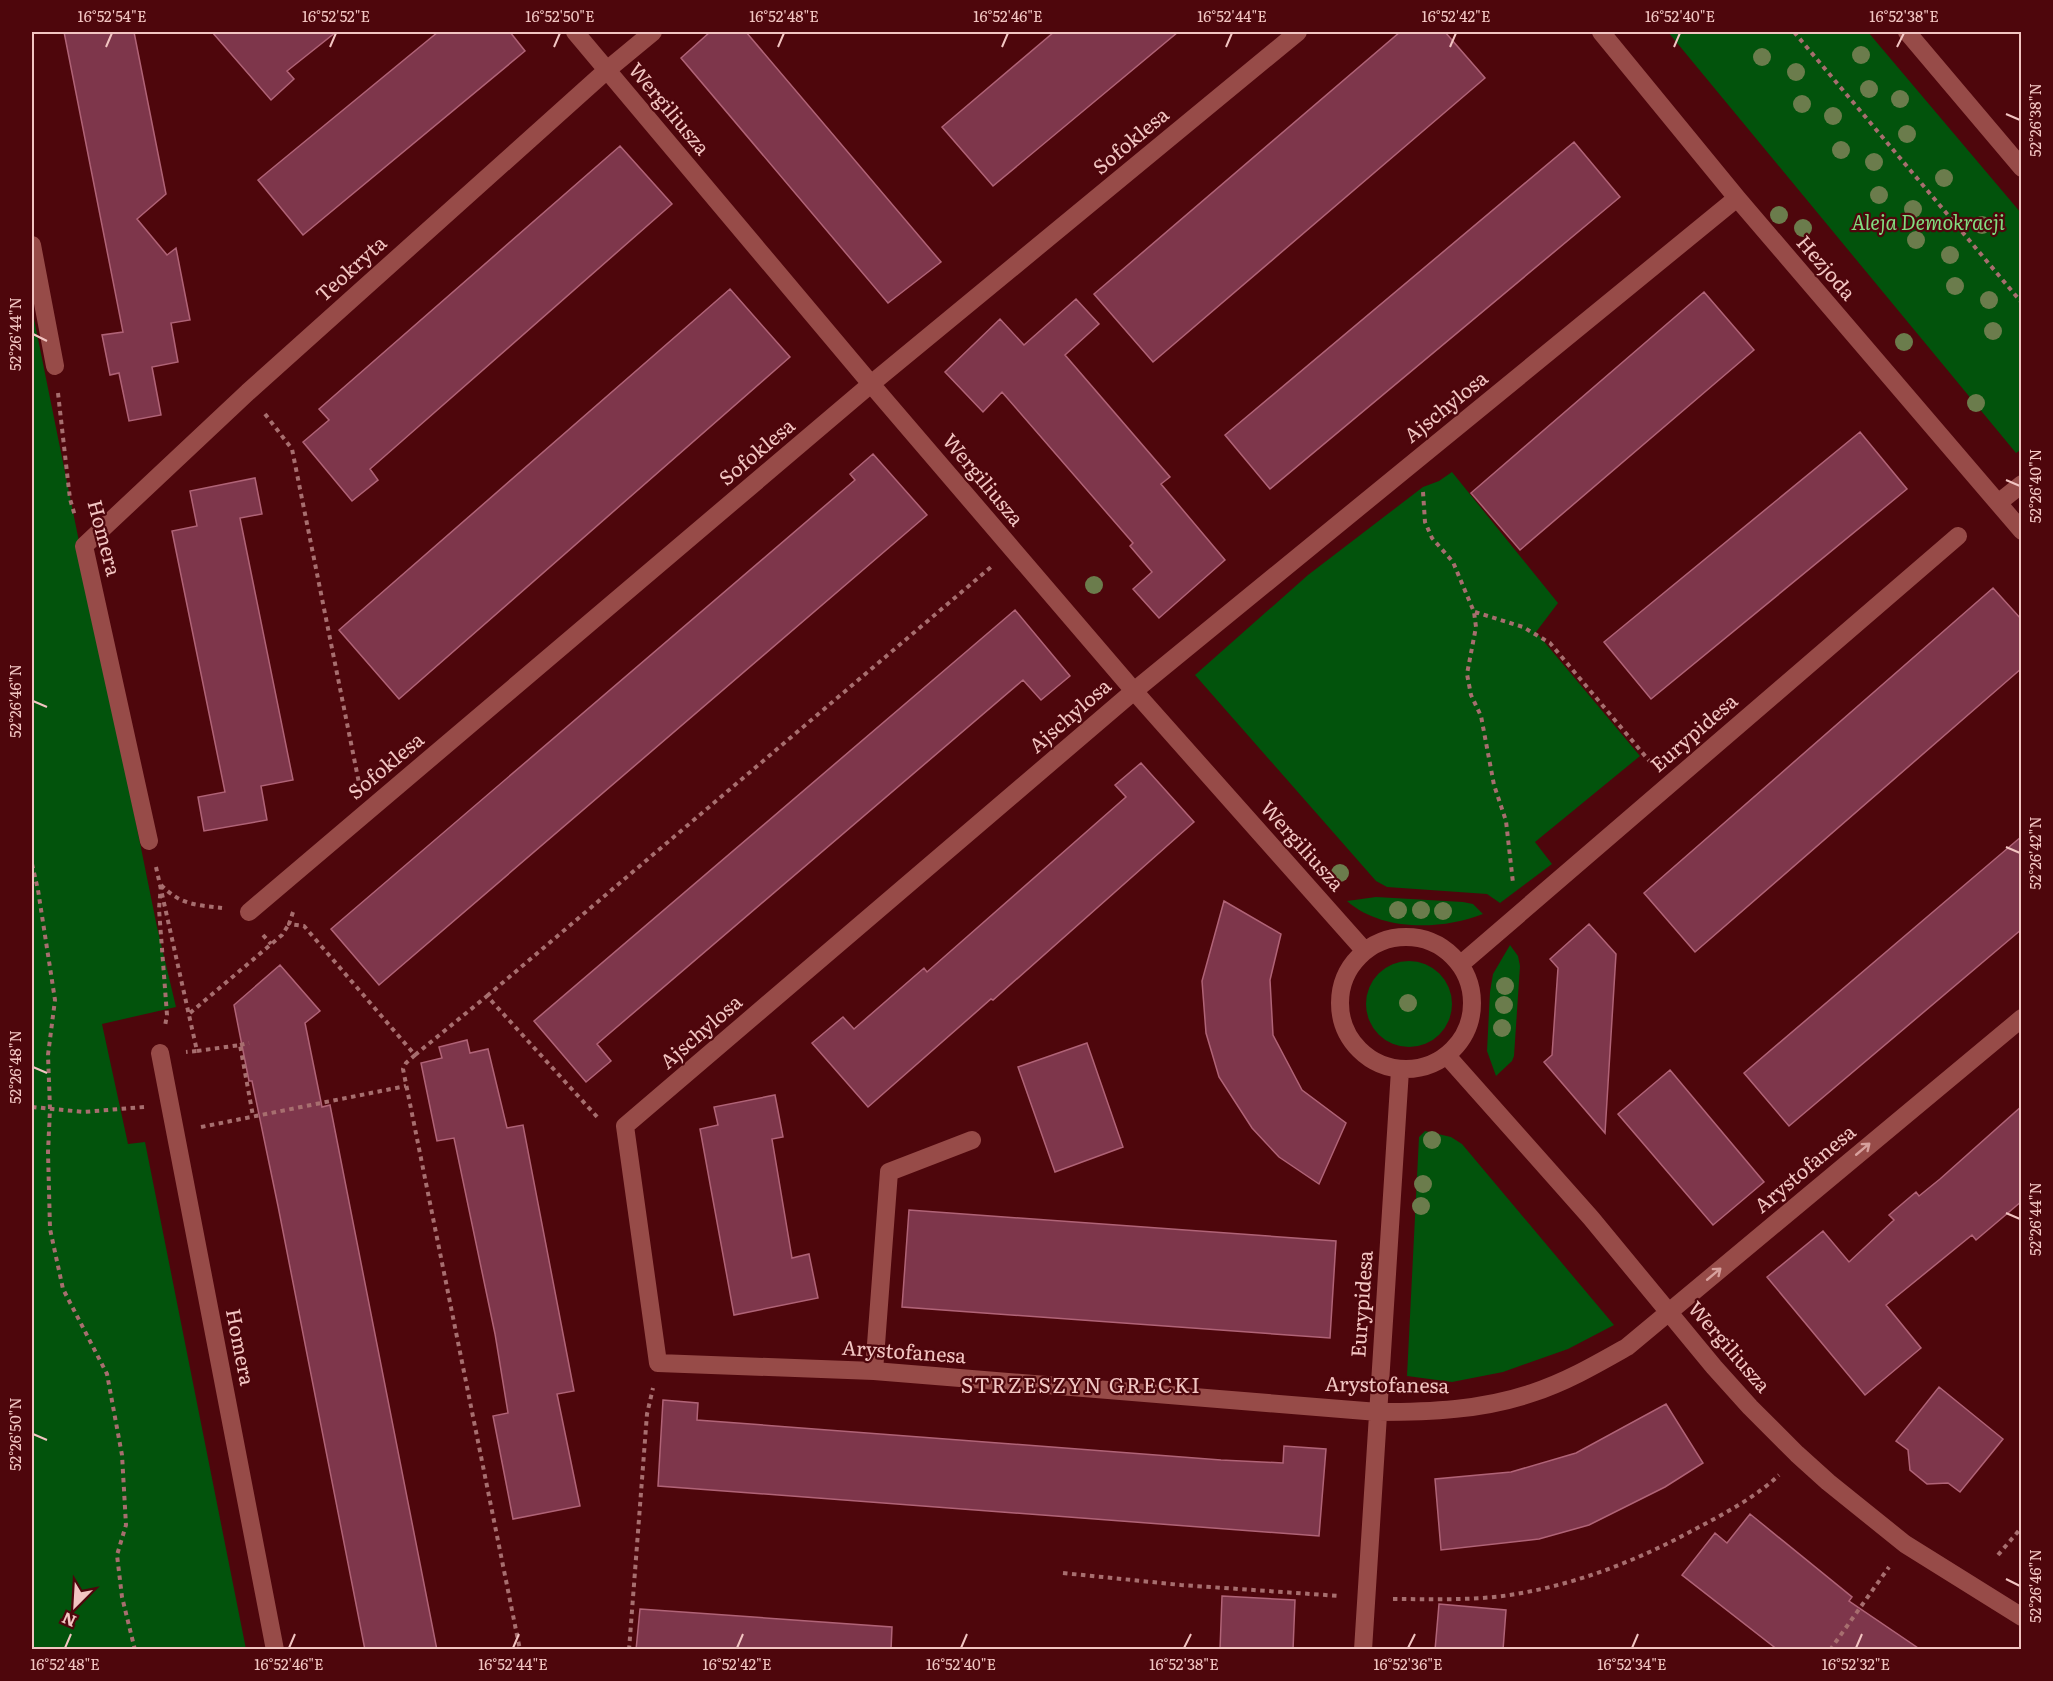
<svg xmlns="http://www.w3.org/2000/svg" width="2053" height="1681" viewBox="0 0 2053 1681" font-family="Literata,serif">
  <rect width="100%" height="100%" fill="#4e060c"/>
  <!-- green -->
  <path fill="#02530c" d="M1668,32H1868L2021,213L2022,449L2016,453Z
    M32,309L157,927L176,1007L102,1024L128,1144L145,1142L246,1649H32Z
    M1452,472L1558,603L1536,632L1640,756L1535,842L1552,864L1500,903L1487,894L1387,887L1376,881L1195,675L1308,575L1423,487L1439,481Z
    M1376,897L1463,902L1473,904L1483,914C1442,930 1382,932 1347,901Z
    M1510,945L1518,956L1520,966L1514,1056L1512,1061L1496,1076L1487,1051L1490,992L1493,974Z
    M1366 1004a43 43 0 1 1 86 0a43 43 0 1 1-86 0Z
    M1425,1131L1451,1137L1462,1144L1614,1325L1568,1349L1503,1372L1452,1382L1407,1376L1419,1137Z"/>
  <!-- building -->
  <path fill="#7e364b" stroke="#b06377" stroke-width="1.5" d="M64,32H134L166,194L137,219L167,255L176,248L190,320L171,323L178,362L152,367L161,415L129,421L119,373L110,375L102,335L123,332Z
    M212,32H336L287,71L294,79L271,100Z
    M438,32H510L525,51L303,235L258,180Z
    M710,32H746L941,262L888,303L681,58Z
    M1054,32H1178L993,186L942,127Z
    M1400,32H1445L1485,78L1153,362L1094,294Z
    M1574,142L1620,197L1270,489L1225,435Z
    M620,146L672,204L370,469L378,480L352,501L303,442L329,420L319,409Z
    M730,289L790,357L399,699L339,630Z
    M1704,292L1754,350L1520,550L1471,493Z
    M1076,299L1099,324L1065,355L1170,477L1161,484L1225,560L1159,618L1133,589L1152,572L1130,546L1133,543L1002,392L983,412L945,372L1000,319L1024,345Z
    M1860,432L1907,489L1651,699L1604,642Z
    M873,454L927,515L379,985L331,929L855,480L850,474Z
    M255,478L262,514L240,518L293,780L261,786L267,820L204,831L198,797L225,792L172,531L197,526L190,491Z
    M1993,588L2022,620V668L1695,952L1644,893Z
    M1015,610L1070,676L1041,700L1023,680L597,1044L611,1061L586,1082L534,1021Z
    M1141,763L1194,822L993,1000L991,999L868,1107L812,1043L843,1017L854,1029L924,968L927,972L1126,797L1115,785Z
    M2022,836V929L1789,1126L1744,1073Z
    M1224,901L1281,934L1270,980L1273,1035L1302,1090L1346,1123L1319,1184L1279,1157L1252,1128L1219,1077L1206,1033L1202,981Z
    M1589,924L1616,954L1605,1133L1544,1062L1552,1055L1558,968L1550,959Z
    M280,965L320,1011L305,1023L322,1107L330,1105L437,1650H365L278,1206L252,1081H249L234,1005Z
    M467,1040L470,1053L488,1049L507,1128L523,1125L574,1391L557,1394L580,1506L513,1519L493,1416L508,1413L495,1334L454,1138L437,1141L421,1063L442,1058L439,1047Z
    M1087,1043L1123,1147L1055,1172L1018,1067Z
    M1670,1070L1764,1182L1713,1225L1618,1114Z
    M775,1095L783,1137L772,1139L792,1258L809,1254L818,1298L734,1315L700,1129L718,1125L714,1107Z
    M2022,1106V1201L1976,1240L1972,1235L1886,1305L1921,1348L1865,1395L1767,1277L1823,1231L1849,1262L1894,1220L1889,1215L1916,1192L1919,1196L1940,1179Z
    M909,1210L1336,1241L1330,1338L902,1307Z
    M1939,1387L2003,1439L1960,1492L1948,1483L1927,1484L1910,1470L1908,1450L1896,1441Z
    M663,1400L698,1403L697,1420L1221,1460L1283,1463L1284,1446L1326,1449L1319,1536L658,1486Z
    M1666,1404L1703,1463L1665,1487L1589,1525L1539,1539L1441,1550L1435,1479L1511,1472L1576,1453Z
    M1750,1514L1852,1597L1849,1601L1921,1650H1778L1682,1575L1715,1533L1727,1543Z
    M1222,1596L1295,1600L1293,1650H1220Z
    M1439,1604L1506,1610L1503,1650H1435Z
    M640,1609L892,1627L891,1650H636Z"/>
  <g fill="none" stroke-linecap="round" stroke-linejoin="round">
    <!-- path -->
    <path stroke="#a76e6f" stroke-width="4" stroke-dasharray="4.5 4.5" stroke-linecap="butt" d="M1794,32L2022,303
      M58,393L70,499L75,516
      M265,414L292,449L359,783
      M1423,492L1425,522L1432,538L1453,562L1474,612L1476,627L1467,674L1471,695L1481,716L1494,785L1506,821L1513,883
      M1475,612L1523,627L1550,643L1651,763
      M32,864L38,890L55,1000L48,1055L50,1109L48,1152L50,1229L63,1289L107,1374L122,1455L126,1525L117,1555L122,1597L135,1650
      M156,867L197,1051L186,1052
      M161,885L159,909L167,1015L165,1026
      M161,885C181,905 196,905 222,908
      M293,912L289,924L304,926L415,1055L487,996L599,1119
      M263,935L271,944
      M487,996L991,567
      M190,1013L282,935L289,924
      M240,1045L249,1043
      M197,1051L240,1045L253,1116
      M415,1055L406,1063L403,1069L520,1650
      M32,1107L84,1112L144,1107
      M201,1127L406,1086
      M1998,1555L2022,1527
      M1063,1573L1181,1585L1340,1596
      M1393,1599C1433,1599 1475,1601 1516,1594C1581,1583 1641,1559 1699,1527C1726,1513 1757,1496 1779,1475
      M629,1650L647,1414L653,1388
      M1830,1650L1889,1567"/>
    <!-- minor -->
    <path stroke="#974b48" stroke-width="18" d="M575,32L871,384L1134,691L1364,950
      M1601,32L1737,198L2022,531
      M1907,32L2022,168
      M1737,198L1134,691L625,1126L658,1363L874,1371L1378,1412C1430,1412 1482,1410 1532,1393C1566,1382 1597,1364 1627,1347L2022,1018
      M32,245L55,366
      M1998,503L2022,484
      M149,841L84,546L248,392L607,70L653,32
      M249,912L871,384L1298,32
      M1340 1003a66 66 0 1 1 132 0a66 66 0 1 1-132 0Z
      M1461,964L1958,536
      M160,1053L275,1650
      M1448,1057L1591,1218L1714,1367L1750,1407L1797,1454L1828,1482L1905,1544L2022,1617
      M874,1371L889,1172L972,1140
      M1363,1650L1400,1070"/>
  </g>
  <!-- trees -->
  <g fill="#6b7c4c">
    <circle cx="1861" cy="55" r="9"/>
    <circle cx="1762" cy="57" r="9"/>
    <circle cx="1796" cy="72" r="9"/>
    <circle cx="1869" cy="89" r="9"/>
    <circle cx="1900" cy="99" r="9"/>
    <circle cx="1802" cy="104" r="9"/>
    <circle cx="1833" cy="116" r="9"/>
    <circle cx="1907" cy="134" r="9"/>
    <circle cx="1841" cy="150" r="9"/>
    <circle cx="1874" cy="162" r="9"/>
    <circle cx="1944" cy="178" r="9"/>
    <circle cx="1879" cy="195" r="9"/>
    <circle cx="1913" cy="209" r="9"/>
    <circle cx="1779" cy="215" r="9"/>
    <circle cx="1982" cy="225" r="9"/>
    <circle cx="1803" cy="228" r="9"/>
    <circle cx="1916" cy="240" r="9"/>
    <circle cx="1950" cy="255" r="9"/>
    <circle cx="1955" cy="286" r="9"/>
    <circle cx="1989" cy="300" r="9"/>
    <circle cx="1993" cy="331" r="9"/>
    <circle cx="1904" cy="342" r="9"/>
    <circle cx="1976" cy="403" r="9"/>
    <circle cx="1094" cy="585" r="9"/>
    <circle cx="1340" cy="873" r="9"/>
    <circle cx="1398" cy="910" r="9"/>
    <circle cx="1421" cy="910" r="9"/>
    <circle cx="1443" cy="911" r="9"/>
    <circle cx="1505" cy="986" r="9"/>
    <circle cx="1408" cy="1003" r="9"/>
    <circle cx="1504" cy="1005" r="9"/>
    <circle cx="1502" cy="1028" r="9"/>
    <circle cx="1432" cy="1140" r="9"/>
    <circle cx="1423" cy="1184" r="9"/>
    <circle cx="1421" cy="1206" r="9"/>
  </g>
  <!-- one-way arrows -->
  <defs><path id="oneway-shaft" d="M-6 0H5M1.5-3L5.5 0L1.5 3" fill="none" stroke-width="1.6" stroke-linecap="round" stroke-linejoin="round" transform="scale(1.5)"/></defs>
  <g stroke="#d7a09d">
    <use href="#oneway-shaft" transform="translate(1863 1149) rotate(-40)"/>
    <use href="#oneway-shaft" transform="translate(1714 1274) rotate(-40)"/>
  </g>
  <!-- ticks -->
  <path fill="none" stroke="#f2c5c2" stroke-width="2" d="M106,47L112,33M330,47L336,33M554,47L560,33M778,47L784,33M1002,47L1008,33M1226,47L1232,33M1450,47L1456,33M1674,47L1680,33M1897,47L1904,33M2006,114L2020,120M33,334L47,341M2006,480L2020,486M33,701L47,707M2006,847L2020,853M33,1067L47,1073M2006,1213L2020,1219M33,1434L47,1440M2006,1579L2020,1586M65,1648L71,1634M289,1648L295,1634M513,1648L519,1634M737,1648L743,1634M961,1648L967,1634M1184,1648L1191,1634M1408,1648L1415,1634M1632,1648L1638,1634M1856,1648L1862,1634"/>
  <g text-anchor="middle" stroke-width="4.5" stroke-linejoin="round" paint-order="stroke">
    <!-- street labels -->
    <g font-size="20" fill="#f2c5c2" stroke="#4e060c">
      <text transform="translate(669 109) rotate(50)" y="7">Wergiliusza</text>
      <text transform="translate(1131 141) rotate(-40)" y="7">Sofoklesa</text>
      <text transform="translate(1826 268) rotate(49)" y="7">Hezjoda</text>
      <text transform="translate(351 269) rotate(-42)" y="7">Teokryta</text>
      <text transform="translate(1446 407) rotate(-39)" y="7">Ajschylosa</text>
      <text transform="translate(757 452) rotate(-40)" y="7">Sofoklesa</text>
      <text transform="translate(983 480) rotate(50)" y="7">Wergiliusza</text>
      <text transform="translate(104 538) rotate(75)" y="7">Homera</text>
      <text transform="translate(1070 716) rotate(-41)" y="7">Ajschylosa</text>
      <text transform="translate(1694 733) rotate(-41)" y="7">Eurypidesa</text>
      <text transform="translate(386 766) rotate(-40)" y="7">Sofoklesa</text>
      <text transform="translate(1302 846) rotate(48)" y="7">Wergiliusza</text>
      <text transform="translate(701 1032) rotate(-41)" y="7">Ajschylosa</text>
      <text transform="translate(1805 1169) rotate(-40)" y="7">Arystofanesa</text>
      <text transform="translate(1362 1304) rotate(-86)" y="7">Eurypidesa</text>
      <text transform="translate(240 1347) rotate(79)" y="7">Homera</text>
      <text transform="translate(1729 1347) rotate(49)" y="7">Wergiliusza</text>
      <text transform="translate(904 1352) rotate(4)" y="7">Arystofanesa</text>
      <text transform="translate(1387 1385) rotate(1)" y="7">Arystofanesa</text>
    </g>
    <!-- park labels -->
    <g font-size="20" font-style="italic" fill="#82dd81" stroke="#4e060c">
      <text x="1928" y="230">Aleja Demokracji</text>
    </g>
    <!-- neighbourhood labels -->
    <g font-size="21" letter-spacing="1.5" fill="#f2c5c2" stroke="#4e060c">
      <text x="1081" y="1393">STRZESZYN GRECKI</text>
    </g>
  </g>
  <!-- border -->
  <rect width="2053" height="1681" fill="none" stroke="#4e060c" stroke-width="66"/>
  <!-- north arrow -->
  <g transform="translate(75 1606) rotate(204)" stroke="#4e060c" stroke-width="4.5" paint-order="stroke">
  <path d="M0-4.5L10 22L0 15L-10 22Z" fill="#f2c5c2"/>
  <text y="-9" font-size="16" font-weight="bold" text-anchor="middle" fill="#f2c5c2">N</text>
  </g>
  <rect x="33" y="33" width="1987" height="1615" fill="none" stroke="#f2c5c2" stroke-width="2"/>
  <g font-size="15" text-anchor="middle" fill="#f2c5c2">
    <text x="112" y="22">16°52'54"E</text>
    <text x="336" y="22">16°52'52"E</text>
    <text x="560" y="22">16°52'50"E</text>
    <text x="784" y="22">16°52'48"E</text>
    <text x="1008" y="22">16°52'46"E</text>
    <text x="1232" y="22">16°52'44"E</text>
    <text x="1456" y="22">16°52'42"E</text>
    <text x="1680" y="22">16°52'40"E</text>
    <text x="1904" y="22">16°52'38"E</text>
    <text transform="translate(2036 120) rotate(-90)" y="5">52°26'38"N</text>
    <text transform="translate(16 334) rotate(-90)" y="5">52°26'44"N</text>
    <text transform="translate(2036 486) rotate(-90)" y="5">52°26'40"N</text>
    <text transform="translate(16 701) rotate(-90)" y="5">52°26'46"N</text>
    <text transform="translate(2036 853) rotate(-90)" y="5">52°26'42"N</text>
    <text transform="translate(16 1067) rotate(-90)" y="5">52°26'48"N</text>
    <text transform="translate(2036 1219) rotate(-90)" y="5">52°26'44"N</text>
    <text transform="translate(16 1434) rotate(-90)" y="5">52°26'50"N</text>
    <text transform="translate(2036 1586) rotate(-90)" y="5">52°26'46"N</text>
    <text x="65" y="1670">16°52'48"E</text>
    <text x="289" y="1670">16°52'46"E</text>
    <text x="513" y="1670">16°52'44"E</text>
    <text x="737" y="1670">16°52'42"E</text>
    <text x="961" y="1670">16°52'40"E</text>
    <text x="1184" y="1670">16°52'38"E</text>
    <text x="1408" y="1670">16°52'36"E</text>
    <text x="1632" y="1670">16°52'34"E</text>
    <text x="1856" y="1670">16°52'32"E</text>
  </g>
</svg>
